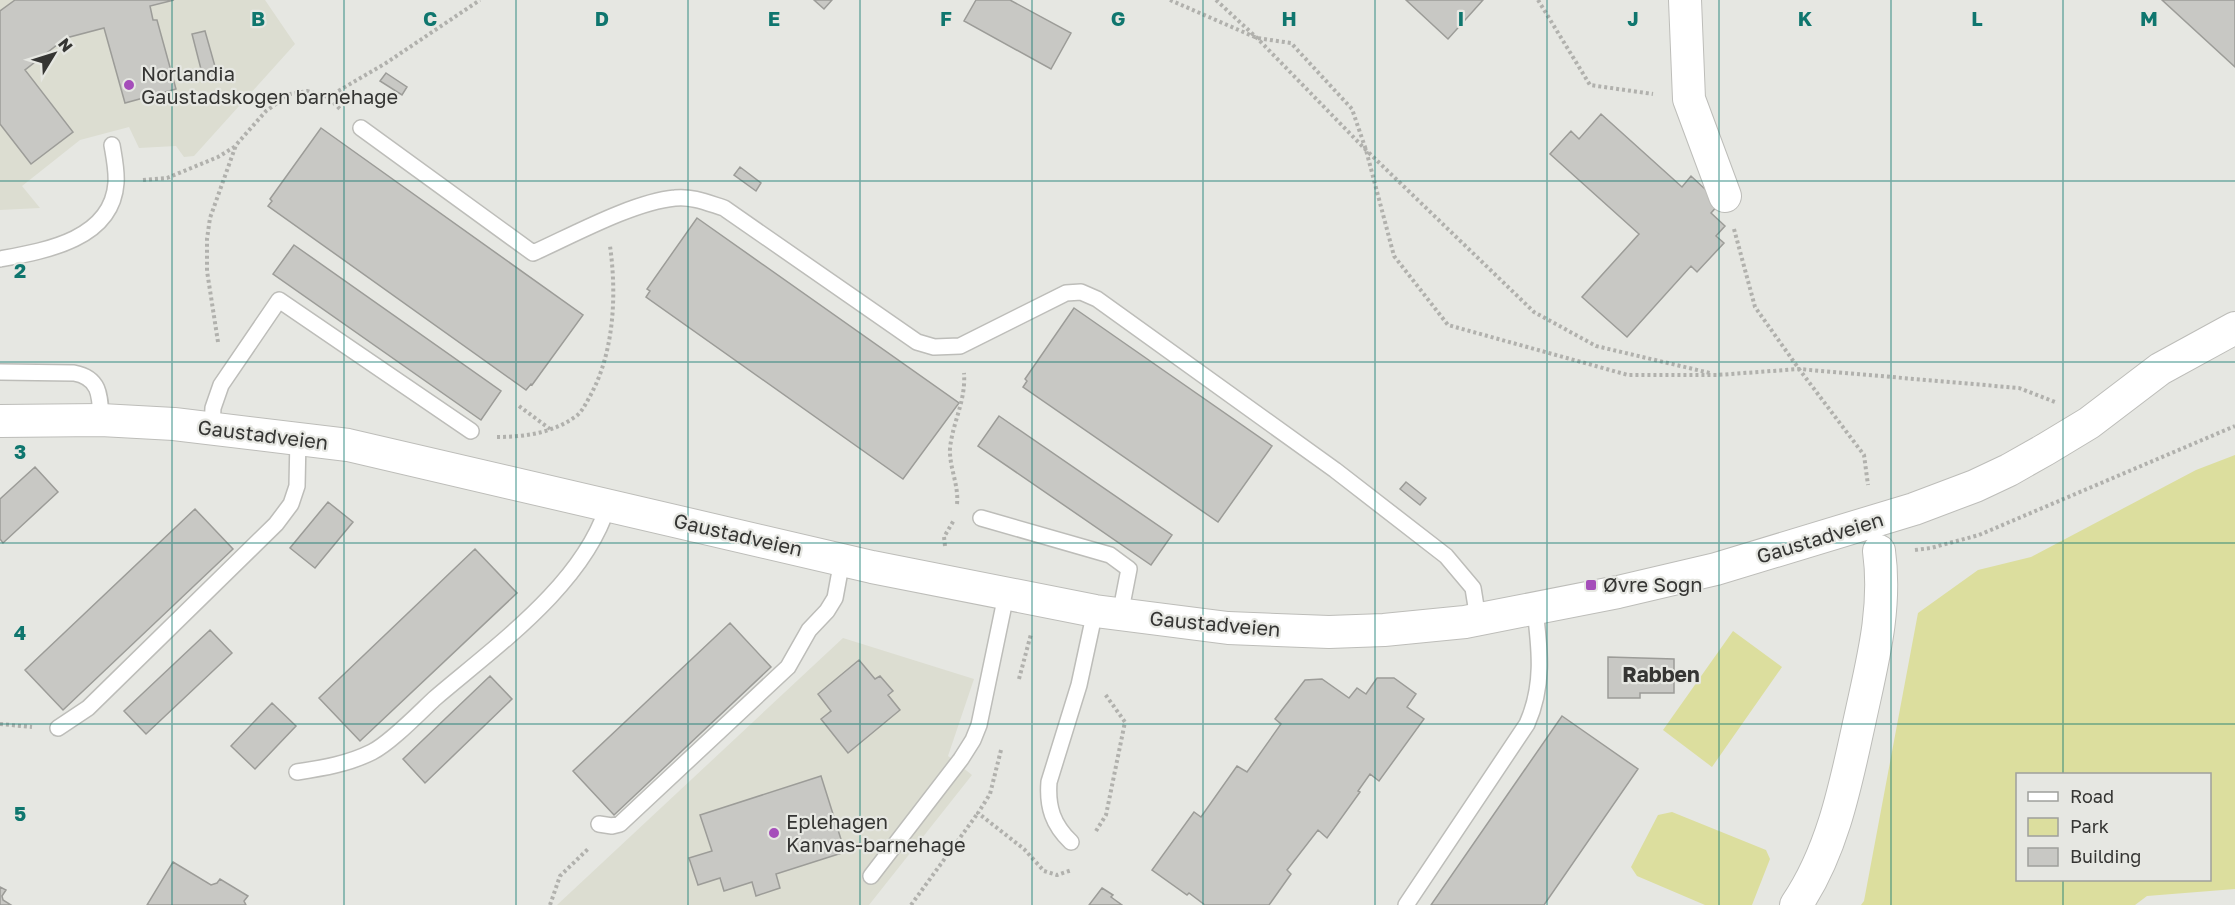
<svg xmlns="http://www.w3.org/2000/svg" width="2235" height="905" viewBox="0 0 2235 905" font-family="'Golos Text',sans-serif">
  <rect width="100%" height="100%" fill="#e6e7e2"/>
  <!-- built -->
  <path fill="#dcddd1" d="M0,0H265L295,44L194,156L184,157L176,146L139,148L129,127L80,140L22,186L40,208L0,210Z
    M843,638L974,679L948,756L972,775L869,905H557Z"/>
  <!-- green -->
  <path fill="#dcde9e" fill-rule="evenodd" d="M2235,455V889L2147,896L2135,905H1861L1864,901L1918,613L1978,570L2031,557L2196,470ZM2210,774V880H2018V774Z
    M1733,631L1782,667L1712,767L1663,730Z
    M1672,812L1766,850L1770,859L1752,905H1705L1637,876L1631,867L1658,815Z"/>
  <!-- building -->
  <path fill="#c8c8c4" stroke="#9c9c98" stroke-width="1.5" d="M15,0H174L150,6L153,20H157L176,89L125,103L104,28L66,38L25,70L73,132L31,164L0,124V11Z
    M814,0H832L824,9Z
    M976,0H1010L1071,33L1051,69L964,21Z
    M1406,0H1483L1448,39Z
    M2162,0H2235V67Z
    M205,31L218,77L204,81L192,34Z
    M386,73L407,87L402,95L380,81Z
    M1601,114L1682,187L1691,176L1720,203L1711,213L1725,226L1716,236L1724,243L1697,272L1691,266L1627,337L1582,297L1639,234L1550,154L1571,131L1579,139Z
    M321,128L583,315L532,385L531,384L526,390L268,206L272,201L270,199Z
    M740,167L761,183L756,191L734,175Z
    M697,218L959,403L903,479L646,297L650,291L647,289Z
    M294,245L501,391L481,420L273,274Z
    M1074,308L1272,446L1218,522L1023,387L1027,381L1025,379Z
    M999,416L1172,535L1151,565L978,446Z
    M35,467L58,492L3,543L0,539V499Z
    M1406,482L1426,498L1420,505L1400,489Z
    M328,502L353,522L315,568L290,548Z
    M195,509L233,549L63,710L25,670Z
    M475,549L517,593L360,741L319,698Z
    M730,623L771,667L614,815L573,771Z
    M210,630L232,653L146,734L124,711Z
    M1608,657L1674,659V693H1640V698H1608Z
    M859,660L875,679L880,676L893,691L888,695L900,710L848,753L821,719L831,711L818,694Z
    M490,676L512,699L425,783L403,759Z
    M1377,678H1394L1416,694L1407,707L1424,719L1379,781L1370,774L1358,791L1360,792L1327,838L1318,830L1287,870L1291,874L1269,905H1205L1189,893L1187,895L1152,870L1194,812L1201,817L1237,766L1247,772L1281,724L1275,719L1305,680L1322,679L1349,698L1357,688L1366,694Z
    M272,703L296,726L255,769L231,746Z
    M1562,716L1638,769L1544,905H1431Z
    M821,776L845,852L776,874L780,888L756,896L752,882L724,891L720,878L698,885L689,858L712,851L700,815Z
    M173,862L211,885L217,883L220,879L248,896L244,901L246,905H147Z
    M0,887L6,890L2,896L3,900L11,905H0Z
    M1102,888L1113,895L1111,897L1122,905H1089Z"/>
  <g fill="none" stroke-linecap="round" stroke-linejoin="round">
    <defs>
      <path id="service" d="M361,128L533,253C573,235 633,202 675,198C692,196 708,203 724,208L917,342L934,347L960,346L1066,293L1081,292L1097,299L1335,470L1446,556L1473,588L1478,619
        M0,259C44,251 112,240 116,183C117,171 114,157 112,145
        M0,372L74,373C101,378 100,397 101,420
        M212,428L213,408L221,385L279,300L471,431
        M981,518L1110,555L1129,569L1120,615
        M58,728L88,708L276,524L291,504L297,486L298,438
        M297,772C323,768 348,764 372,752C390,743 418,714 434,699C496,646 584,584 608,505
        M599,824L612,826L620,824L788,667L809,630L827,611L835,598L842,560
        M1071,842C1053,825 1047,807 1049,782L1079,685L1095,611
        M871,876L961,759L973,740L979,725L1006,595
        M1406,905L1527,724C1544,686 1540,650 1535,610"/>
      <path id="minor" d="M1685,0L1689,99L1725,196
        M0,421L101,420L174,424L348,445L872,567L1095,611L1228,628L1329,632L1384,630L1465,622L1618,592L1716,569L1914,509L1975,486L2009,470L2046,449L2089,423L2160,369L2235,328
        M1796,905C1833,851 1846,783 1860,719C1872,663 1887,609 1879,551"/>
    </defs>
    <!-- service casing -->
    <use href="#service" stroke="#bdbdb9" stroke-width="18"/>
    <!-- minor casing -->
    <use href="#minor" stroke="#bdbdb9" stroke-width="34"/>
    <!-- path -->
    <path stroke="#b1b1ad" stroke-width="4" stroke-dasharray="3 3" stroke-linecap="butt" d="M1170,0L1257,38L1291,43L1352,109L1366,150L1394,256L1448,325L1628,375H1717L1799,369L2019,388L2055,402
      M1216,0L1257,38L1366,150L1534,312L1596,346L1710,373
      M1538,0L1590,85L1653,94
      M328,97L386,63L480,0
      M143,180L167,178L218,157L236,146
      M1734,229L1755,307L1799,369L1864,455L1868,485
      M218,342L207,271V239L210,218L236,145L266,111L290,94L307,91L328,97L341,110
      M519,406L550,429
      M497,437C525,437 552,433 575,417C582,412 585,405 589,398C614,354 617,296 610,246
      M957,504C959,485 949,467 950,448C953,421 966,401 964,373
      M945,546L944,537L954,520
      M1915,550L1931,548L1979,535L2235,426
      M1019,679L1031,634
      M0,724L32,727
      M1001,750L990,794L978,813L1024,849L1044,871L1057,875L1072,870
      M1096,831L1106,815L1125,722L1105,694
      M550,905L560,876L589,848
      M911,905L978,813"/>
    <!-- service -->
    <use href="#service" stroke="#fff" stroke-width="15"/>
    <!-- minor -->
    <use href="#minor" stroke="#fff" stroke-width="32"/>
  </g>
  <!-- grid -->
  <path fill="none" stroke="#0f766e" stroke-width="1.5" stroke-opacity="0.55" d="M172,0V905M344,0V905M516,0V905M688,0V905M860,0V905M1032,0V905M1203,0V905M1375,0V905M1547,0V905M1719,0V905M1891,0V905M2063,0V774M0,181H2235M0,362H2235M0,543H2235M0,724H2235M2063,880V905"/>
  <!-- markers -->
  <g fill="#a54eba" stroke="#e6e7e2" stroke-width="2">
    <circle cx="129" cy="85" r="6"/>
    <rect x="1585" y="579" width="12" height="12" rx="3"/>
    <circle cx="774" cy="833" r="6"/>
  </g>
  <g text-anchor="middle" stroke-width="4.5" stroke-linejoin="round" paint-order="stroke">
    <!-- poi labels -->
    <g font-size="20" fill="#353533" stroke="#e6e7e2" text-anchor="start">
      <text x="141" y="81">Norlandia<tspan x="141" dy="23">Gaustadskogen barnehage</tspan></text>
      <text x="1603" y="592">Øvre Sogn</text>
      <text x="786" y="829">Eplehagen<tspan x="786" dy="23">Kanvas-barnehage</tspan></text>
    </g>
    <!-- street labels -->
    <g font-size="20" fill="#353533" stroke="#e6e7e2">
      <text transform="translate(263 435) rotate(7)" y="7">Gaustadveien</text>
      <text transform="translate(738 535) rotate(13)" y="7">Gaustadveien</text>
      <text transform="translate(1820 538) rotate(-17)" y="7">Gaustadveien</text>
      <text transform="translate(1215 624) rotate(5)" y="7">Gaustadveien</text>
    </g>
    <!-- neighbourhood labels -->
    <g font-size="21" font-weight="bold" fill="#353533" stroke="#e6e7e2">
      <text x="1661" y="682">Rabben</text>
    </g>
  </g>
  <g font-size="20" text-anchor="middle" font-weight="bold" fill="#0f766e" stroke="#e6e7e2" stroke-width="4.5" stroke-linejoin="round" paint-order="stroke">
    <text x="258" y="26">B</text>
    <text x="430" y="26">C</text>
    <text x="602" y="26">D</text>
    <text x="774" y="26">E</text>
    <text x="946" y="26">F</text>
    <text x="1118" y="26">G</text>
    <text x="1289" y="26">H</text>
    <text x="1461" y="26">I</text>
    <text x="1633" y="26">J</text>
    <text x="1805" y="26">K</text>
    <text x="1977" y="26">L</text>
    <text x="2149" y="26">M</text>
    <text x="20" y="278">2</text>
    <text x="20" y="459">3</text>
    <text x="20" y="640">4</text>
    <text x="20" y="821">5</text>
  </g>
  <!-- legend -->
  <rect x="2016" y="773" width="195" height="108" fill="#e6e7e2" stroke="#9fa09c" stroke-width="1.5"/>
  <rect x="2028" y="792" width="30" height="9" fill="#ffffff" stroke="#9fa09c" stroke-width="1.5"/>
  <text x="2070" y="803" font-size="18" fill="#353533">Road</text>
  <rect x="2028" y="818" width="30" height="18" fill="#dcde9e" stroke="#9fa09c" stroke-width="1.5"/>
  <text x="2070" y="833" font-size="18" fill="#353533">Park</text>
  <rect x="2028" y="848" width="30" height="18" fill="#c8c8c4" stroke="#9fa09c" stroke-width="1.5"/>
  <text x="2070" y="863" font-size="18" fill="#353533">Building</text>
  <!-- north arrow -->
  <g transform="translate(54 54) rotate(52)" stroke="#e6e7e2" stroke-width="4.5" paint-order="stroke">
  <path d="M0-4.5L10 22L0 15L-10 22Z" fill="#353533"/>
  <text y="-9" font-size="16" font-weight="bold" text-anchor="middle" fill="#353533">N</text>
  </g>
</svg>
